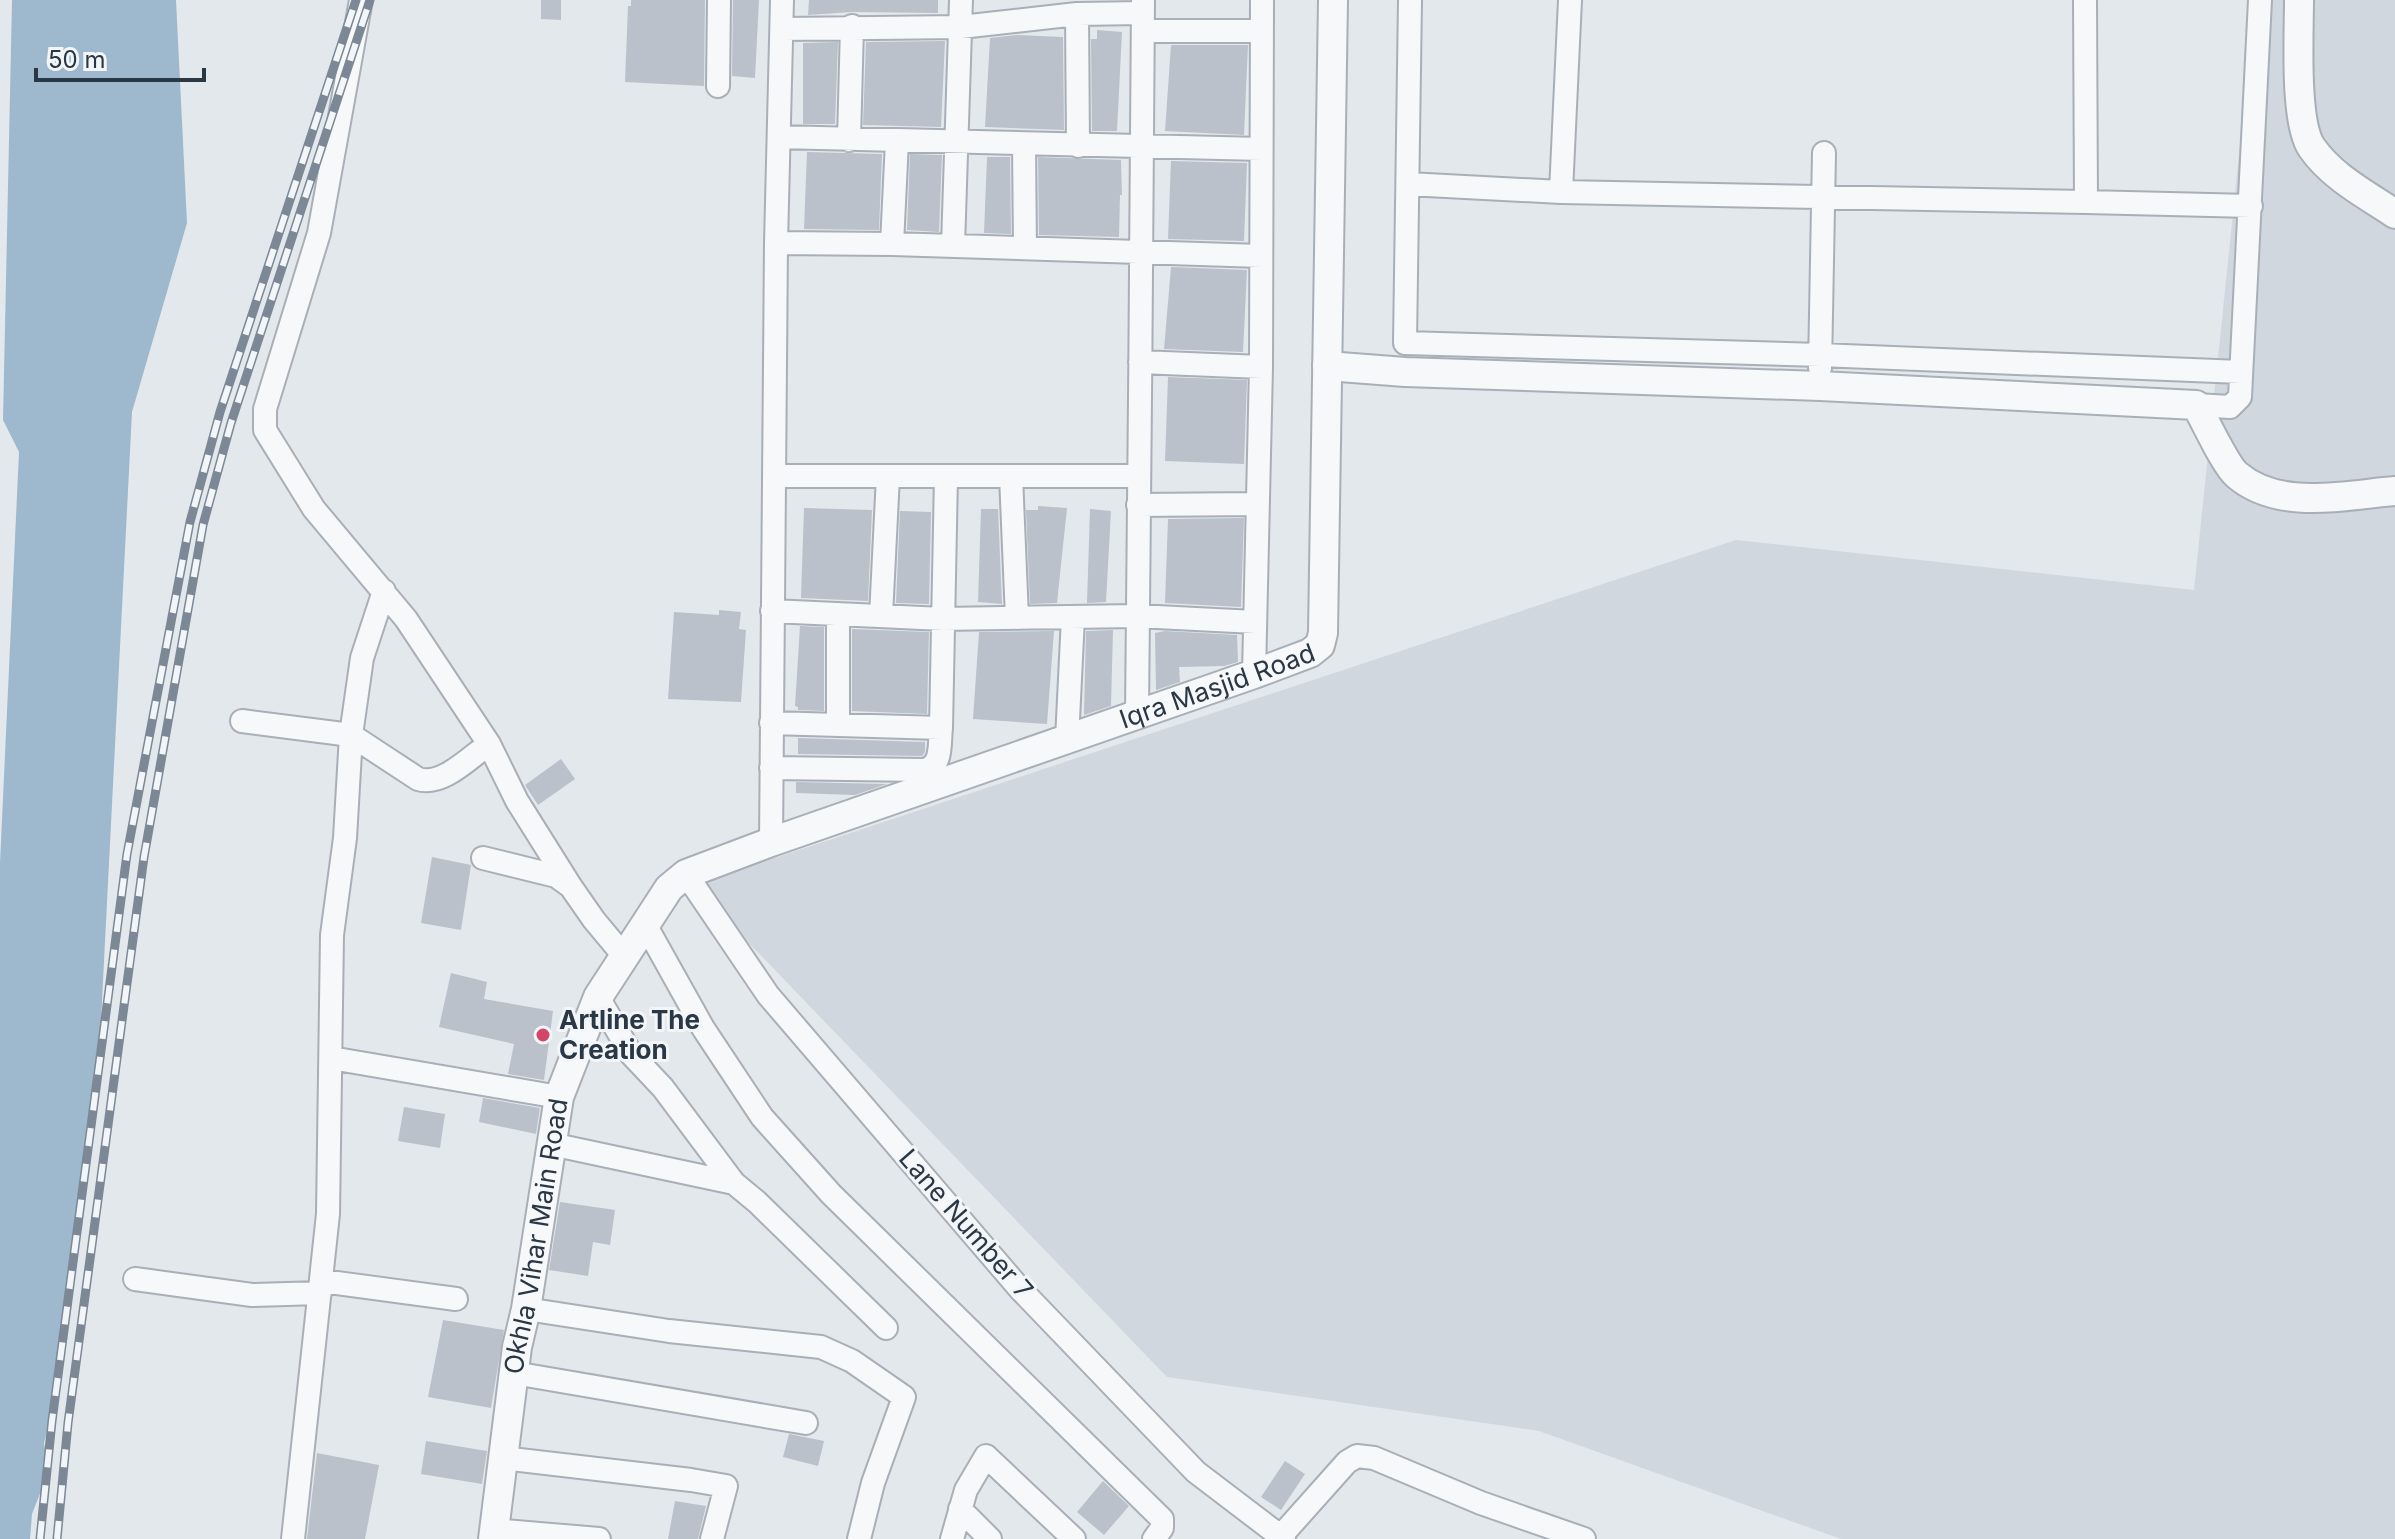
<svg xmlns="http://www.w3.org/2000/svg" width="2395" height="1539" viewBox="0 0 2395 1539" font-family="Inter,sans-serif">
  <rect width="100%" height="100%" fill="#e3e8ec"/>
  <!-- built -->
  <path fill="#d1d7de" d="M2255,0H2395V1539H1841L1539,1431L1167,1377L693,885L1736,540L2194,590Z"/>
  <!-- water -->
  <path fill="#9eb9cd" d="M12,0H176L187,223L132,412L98,1079L67,1280L60,1375L44,1443L48,1473L32,1514L30,1539H0V863L19,452L3,420Z"/>
  <!-- building -->
  <path fill="#bac1ca" d="M541,0H561V20L541,19Z
    M631,0H705L704,86L625,82L628,6H631Z
    M733,0H759L755,78L732,76Z
    M809,0H938V13L852,12L808,15Z
    M1097,30L1122,32L1117,131H1092L1091,39H1097Z
    M1017,35L1063,37L1064,130L985,127L990,38Z
    M945,41L941,127L863,125L866,42Z
    M838,42L835,124H803V43Z
    M1171,45H1248L1244,135L1165,131Z
    M807,152L882,154L879,230L804,229Z
    M910,154L942,155L939,232L907,230Z
    M987,157H1010L1011,234L984,233Z
    M1038,157L1121,160L1122,195H1120L1119,237L1039,235Z
    M1171,161L1247,163L1244,241L1168,239Z
    M1171,267L1247,270L1243,352L1164,349Z
    M1168,377L1247,380L1244,464L1165,461Z
    M1038,506L1067,508L1057,603L1030,604L1026,510H1038Z
    M804,508L872,510L868,601L801,598Z
    M981,509H998L1002,604L978,602Z
    M1090,509L1111,511L1106,602L1087,603Z
    M900,511L931,512L929,604L896,603Z
    M1244,518L1241,607L1165,603L1168,519Z
    M719,610L741,612L739,629L746,630L741,702L668,699L674,612L719,615Z
    M800,626L824,627V711L798,710V707L795,706Z
    M852,629L929,632L927,714L852,711Z
    M1113,630L1111,706L1084,715L1086,631Z
    M1054,631L1047,724L973,719L979,632Z
    M1165,631L1237,635L1238,662L1224,666L1179,667L1180,682L1156,690L1155,633Z
    M798,738L925,742V752L922,756L798,754Z
    M561,759L575,779L538,805L525,785Z
    M796,782L887,784L855,795L796,793Z
    M432,857L471,865L461,930L421,923Z
    M451,973L487,982L484,999L553,1011L544,1080L508,1074L514,1044L439,1027Z
    M483,1098L540,1108L536,1134L479,1122Z
    M404,1107L445,1114L440,1148L398,1141Z
    M560,1202L615,1210L610,1245L593,1242L588,1276L549,1270Z
    M443,1320L504,1330L491,1408L428,1397Z
    M789,1434L824,1441L818,1466L783,1457Z
    M426,1441L487,1451L482,1484L421,1474Z
    M317,1453L379,1465L365,1539H307Z
    M1285,1461L1305,1474L1281,1510L1261,1497Z
    M1103,1481L1129,1506L1104,1535L1077,1512Z
    M675,1501L706,1506L698,1539H668Z"/>
  <g fill="none" stroke-linecap="round" stroke-linejoin="round">
    <defs>
      <path id="minor" d="M361,0L319,233L265,409V430L314,509L406,619L489,744L517,801L571,887L594,920L624,956
        M1410,0L1405,343L1820,355L2241,372
        M2085,0L2086,202L2251,206
        M1077,14L1078,146
        M783,29L961,27L1077,14L1143,13
        M1143,31H1262
        M718,86L719,0
        M779,137L1261,149
        M849,140L852,26
        M1024,145L1025,248
        M1408,184L1561,192L2086,202
        M1561,192L1570,0
        M776,243L892,244L1261,256
        M892,244L897,141
        M953,246L961,0
        M1140,362L1261,367
        M1820,368L1824,153
        M2196,405L2230,407L2240,397L2260,0
        M774,476H1138
        M1011,476L1017,618
        M1138,505L1257,504
        M772,611L943,619L1137,616L1255,622
        M838,614V725
        M881,616L888,476
        M1254,674L1261,367L1262,0
        M1137,715C1138,477 1143,238 1143,0
        M242,721L351,735L418,779C442,787 470,757 489,744
        M771,723L941,728
        M1067,740L1073,617
        M771,768L924,770C943,766 939,744 941,728L946,476
        M771,842L776,243L782,0
        M483,858L556,876L570,886
        M686,874L768,995L1020,1289L1196,1472L1284,1539
        M646,926L703,1028L762,1117L831,1194L1162,1519V1528L1154,1539
        M598,997L631,1054L663,1088L734,1183L757,1202L886,1328
        M331,1058L559,1097
        M551,1144L734,1183
        M135,1279L252,1295L320,1293
        M322,1281L456,1299
        M526,1309L669,1331L821,1347L852,1361L904,1397L873,1483L859,1539
        M514,1373L806,1423
        M503,1458L691,1480L726,1486L712,1539
        M960,1509L990,1539
        M494,1530L599,1539
        M1281,1536L1347,1462L1357,1456L1374,1458L1481,1503L1584,1539
        M293,1539L328,1214L332,935L345,838L351,735L362,658L384,591
        M952,1539L966,1490L986,1456L1074,1539"/>
      <g id="tertiary">
        <path d="M2299,0C2299,34 2294,123 2312,148C2332,177 2367,195 2395,214"/>
        <path d="M1327,366L1405,372L1820,386L2196,405C2205,420 2225,465 2237,475C2279,511 2345,495 2395,491"/>
        <path id="s1" d="M493,1539L517,1347L526,1309L559,1097L598,997L669,888L686,874L771,842L1254,674L1310,653L1320,645L1323,633L1333,0"/>
      </g>
    </defs>
    <!-- minor casing -->
    <use href="#minor" stroke="#a8afb7" stroke-width="26"/>
    <!-- tertiary casing -->
    <use href="#tertiary" stroke="#a8afb7" stroke-width="32"/>
    <!-- minor -->
    <use href="#minor" stroke="#f6f8fa" stroke-width="22"/>
    <!-- tertiary -->
    <use href="#tertiary" stroke="#f6f8fa" stroke-width="28"/>
    <defs>
      <path id="rail" d="M40,1539L52,1421L127,854L190,522L220,412L356,0
        M57,1539L68,1423L144,857L203,525L231,423L370,0"/>
    </defs>
    <!-- rail casing -->
    <use href="#rail" stroke="#7c8896" stroke-width="9"/>
    <!-- rail -->
    <use href="#rail" stroke="#f3f6f9" stroke-width="6" stroke-dasharray="18" stroke-linecap="butt"/>
  </g>
  <!-- markers -->
  <circle fill="#d34669" stroke="#f3f6f9" stroke-width="3" cx="543" cy="1035" r="8"/>
  <g text-anchor="middle" stroke-width="6" stroke-linejoin="round" paint-order="stroke">
    <!-- street labels -->
    <g font-size="26" fill="#2a3745" stroke="#f3f6f9">
      <text dy="9" stroke="none"><textPath href="#s1" startOffset="1270">Iqra Masjid Road</textPath></text>
      <text transform="translate(966 1224) rotate(49)" y="9">Lane Number 7</text>
      <text dy="9" stroke="none"><textPath href="#s1" startOffset="306">Okhla Vihar Main Road</textPath></text>
    </g>
    <!-- poi labels -->
    <g font-size="26" font-weight="bold" fill="#2a3745" stroke="#f3f6f9" text-anchor="start">
      <text x="559" y="1029">Artline The<tspan x="559" dy="30">Creation</tspan></text>
    </g>
  </g>
  <!-- scale -->
  <path d="M36 68v12h168v-12" fill="none" stroke="#2a3745" stroke-width="4"/>
  <text x="48" y="68" font-size="24" fill="#2a3745" stroke="#f3f6f9" stroke-width="6" paint-order="stroke">50 m</text>
</svg>
